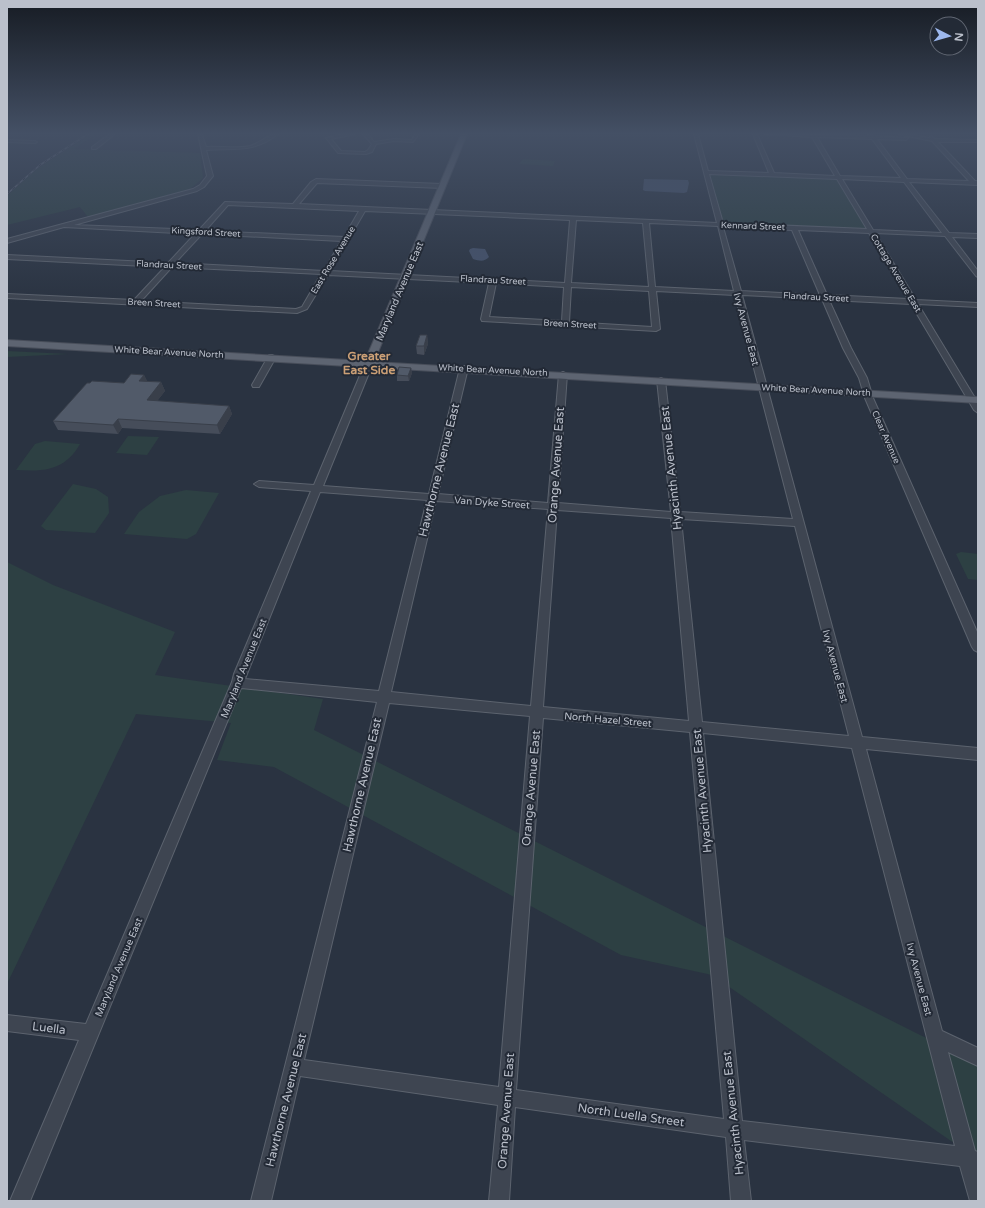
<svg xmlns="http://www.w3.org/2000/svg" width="985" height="1208" viewBox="0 0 985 1208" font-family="'Varela Round',sans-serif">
  <rect width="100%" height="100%" fill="#2a3341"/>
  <!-- green -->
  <path fill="#2d4043" d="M91,134H96L74,149L200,153L203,178L190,189L88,217L80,207L7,225V197L9,194L38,168Z
    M523,159L555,161L553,166L519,164Z
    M706,172L838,177L867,231L719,224Z
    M7,351L68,354L7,357Z
    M128,436L159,437L147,455L116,453Z
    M45,441L80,444C77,449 73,455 68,459C54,472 34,471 16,470L35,444Z
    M73,484L96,489L108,497L109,513L95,533L46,530L41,526Z
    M186,490L219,493L196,534L187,539L124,534L139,512L160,496Z
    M961,552L978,554V580L968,579L956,554Z
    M7,562L53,585L175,632L155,675L323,699L314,730L920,1035L978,1061V1153L951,1141L712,975L621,955L274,767L217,760L231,723L136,714L7,984Z"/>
  <!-- water -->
  <path fill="#44516a" d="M644,179L688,180L689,183L687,192L684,193L645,191L643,190Z
    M473,248L485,249L489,257C484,262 480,261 473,259L469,251L470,249Z"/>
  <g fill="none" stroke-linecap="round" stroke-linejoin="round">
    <defs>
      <path id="minor" d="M110,134H115L96,149H92V147Z
        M198,134H202L206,147C220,146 235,149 250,146C260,143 268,134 278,134C254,153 235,148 206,150L213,176L204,187L197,191L74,225L199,230L225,202L293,204L311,182L316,179L442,184L445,186L442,188L317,183L299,204L717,223L694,134H698L708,171L769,173L753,134H757L774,173L835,176L812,137L765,134L869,136L868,134H872L874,136L908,138L906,140L877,139L907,179L969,181L932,141L898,134H908L929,138L931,136L935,139L978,140V142H938L975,181H978V185L909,182L949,233L978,234V238L952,237L978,271V277L976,276L945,236L875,233L916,300L978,303V307L918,304L978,403V413L974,410L911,304L829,300L851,348L867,378L873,398L978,634V652L974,650L972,647L865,398L859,378L843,348L822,299L742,295L862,737L978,748V760L866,749L942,1031L978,1048V1066L948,1052L975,1151L978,1152V1201H970L960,1166L744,1140L751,1201H731L726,1137L515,1107L509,1201H489L498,1105L300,1076L271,1201H251L377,702L241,688L30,1201H10L79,1040L7,1031V1015L86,1024L232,682L234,674L311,491L259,487L254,484L259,481L314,485L366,361H372L373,363L323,486L429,494L460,368L464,366L468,368L438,494L548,503L559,374L563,372L567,374L558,503L671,512L657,380L661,378L665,380L680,512L793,519L735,295L656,291L660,329L656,331L482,321L481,319L489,283L328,275L307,309L297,313L7,298V294L134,300L165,267L7,259V255L168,263L195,234L64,227L7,243V239L193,189L200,185L207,176ZM817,137L872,139L901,178L840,176ZM709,174L837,179L867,229L723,223ZM842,179L904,182L942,233L873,230ZM228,205L359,211L344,237L205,231ZM365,211L570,220L565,283L330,271ZM576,220L643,223L649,287L571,283ZM649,223L718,226L734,291L655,287ZM723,227L792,230L820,295L741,291ZM798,230L869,233L908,299L827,295ZM202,234L341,241L324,271L175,263ZM172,267L321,274L302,307L296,309L141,301ZM496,283L564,287L562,321L489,317ZM571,287L649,291L652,327L569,322ZM320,492L427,500L379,691L245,679ZM436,501L548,509L531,706L391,692ZM557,510L671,518L689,721L543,707ZM681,519L795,526L849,736L702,722ZM389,703L530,716L499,1087L304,1060ZM543,718L690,732L724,1119L516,1090ZM703,733L852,748L955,1146L742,1121Z
        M344,134H355L331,139L341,151L365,152L368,150L372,144L363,134H368L374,142L394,139L412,140L415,134H419L413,142L394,141L376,144L372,152L366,154L338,153L326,138Z
        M7,140L35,141L37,142L35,143L7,142Z
        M269,355H272L276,357L259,387H253L252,385Z"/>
      <path id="major" d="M461,134H467L374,362L978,397V403L7,346V340L365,361Z"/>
    </defs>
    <!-- minor casing -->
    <use href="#minor" stroke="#5c636e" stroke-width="2"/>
    <!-- major casing -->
    <use href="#major" stroke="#484e5a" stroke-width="2"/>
    <!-- minor -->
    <use href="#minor" fill="#3e4551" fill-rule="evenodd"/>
    <!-- major -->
    <use href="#major" fill="#5d6471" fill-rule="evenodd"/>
    <defs>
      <path id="rail" d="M7,194L40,165L88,134"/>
    </defs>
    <!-- rail casing -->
    <use href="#rail" stroke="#616977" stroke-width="1.5"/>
    <!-- rail -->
    <use href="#rail" stroke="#232a36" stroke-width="1" stroke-dasharray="3.5" stroke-linecap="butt"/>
  </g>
  <!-- wall -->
  <path fill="#464d5a" d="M427,335L428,344L424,355L417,354L416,346Z
    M411,368L412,373L409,381H397V375Z
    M144,375L147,381L161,382L165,391L157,401L229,406L232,414L220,434L122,428L118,434L58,430L53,421L90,383H124Z"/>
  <!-- shaded-wall -->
  <path fill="#393f4a" d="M427,335L428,344L424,355V346Z
    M411,368L412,373L409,381L408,376Z
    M144,375L148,383L139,381Z
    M161,382L165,391L151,409L147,400Z
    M229,406L232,414L220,434L217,425Z
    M118,419L122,428L118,434L113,425Z"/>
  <!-- building -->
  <path fill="#515a69" stroke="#393f4a" d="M420,335H427L424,346H416Z
    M399,367L411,368L408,376L397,375Z
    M131,374L144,375L139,381L161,382L147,400L229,406L217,425L118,419L113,425L53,421L87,383H90L92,381L124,383Z"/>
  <!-- sky -->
  <linearGradient id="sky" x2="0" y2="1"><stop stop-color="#171c24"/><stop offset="0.44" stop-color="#445065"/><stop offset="1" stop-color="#445065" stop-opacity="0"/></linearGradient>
  <rect width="985" height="303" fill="url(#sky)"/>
  <g text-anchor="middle" stroke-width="4" stroke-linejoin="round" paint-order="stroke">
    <!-- far-street labels -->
    <g font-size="9" fill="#bbc0cb" stroke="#232a36">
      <text transform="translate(753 226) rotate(2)" y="3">Kennard Street</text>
      <text transform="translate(206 232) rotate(3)" y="3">Kingsford Street</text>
      <text transform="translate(333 260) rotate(-59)" y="3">East Rose Avenue</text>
      <text transform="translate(169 265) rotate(3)" y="3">Flandrau Street</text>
      <text transform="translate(896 273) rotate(59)" y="3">Cottage Avenue East</text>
      <text transform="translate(493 280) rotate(3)" y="3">Flandrau Street</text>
      <text transform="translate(816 297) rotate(3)" y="3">Flandrau Street</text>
      <text transform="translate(154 303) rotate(3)" y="3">Breen Street</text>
      <text transform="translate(570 324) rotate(3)" y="3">Breen Street</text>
      <text transform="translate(169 352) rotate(3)" y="3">White Bear Avenue North</text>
      <text transform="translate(493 370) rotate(3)" y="3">White Bear Avenue North</text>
      <text transform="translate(816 390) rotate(3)" y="3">White Bear Avenue North</text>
      <text transform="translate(886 437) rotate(66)" y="3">Clear Avenue</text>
    </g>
    <!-- street labels -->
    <g font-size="10" fill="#bbc0cb" stroke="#232a36">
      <text transform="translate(399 291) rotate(-67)" y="4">Maryland Avenue East</text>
      <text transform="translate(747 329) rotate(75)" y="4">Ivy Avenue East</text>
      <text transform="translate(492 502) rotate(4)" y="4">Van Dyke Street</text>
      <text transform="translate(836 666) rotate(75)" y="4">Ivy Avenue East</text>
      <text transform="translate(243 668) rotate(-68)" y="4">Maryland Avenue East</text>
      <text transform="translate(608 719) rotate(5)" y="4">North Hazel Street</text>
      <text transform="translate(118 967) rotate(-67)" y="4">Maryland Avenue East</text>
      <text transform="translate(920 979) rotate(75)" y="4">Ivy Avenue East</text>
    </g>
    <!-- far-district labels -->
    <g font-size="12" font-weight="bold" fill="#cca076" stroke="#232a36">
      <text x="369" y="360">Greater<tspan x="369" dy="14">East Side</tspan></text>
    </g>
    <!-- near-street labels -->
    <g font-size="12" fill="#bbc0cb" stroke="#232a36">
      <text transform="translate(556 465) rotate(-86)" y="4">Orange Avenue East</text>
      <text transform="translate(671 468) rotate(-96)" y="4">Hyacinth Avenue East</text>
      <text transform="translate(439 470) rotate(-76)" y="4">Hawthorne Avenue East</text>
      <text transform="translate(362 785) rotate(-77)" y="4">Hawthorne Avenue East</text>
      <text transform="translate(531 788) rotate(-85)" y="4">Orange Avenue East</text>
      <text transform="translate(702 791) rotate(-95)" y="4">Hyacinth Avenue East</text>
      <text transform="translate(49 1028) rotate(7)" y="4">Luella</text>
      <text transform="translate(286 1100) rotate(-76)" y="4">Hawthorne Avenue East</text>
      <text transform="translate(506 1111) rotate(-86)" y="4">Orange Avenue East</text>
      <text transform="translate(733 1113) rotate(-96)" y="4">Hyacinth Avenue East</text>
      <text transform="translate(631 1115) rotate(8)" y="4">North Luella Street</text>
    </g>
  </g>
  <!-- border -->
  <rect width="985" height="1208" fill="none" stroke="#bbc0cb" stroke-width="16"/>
  <!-- north arrow -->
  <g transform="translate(949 36) rotate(96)"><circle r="19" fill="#232a36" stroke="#606672"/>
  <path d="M0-3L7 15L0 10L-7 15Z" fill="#9db8ee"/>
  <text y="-6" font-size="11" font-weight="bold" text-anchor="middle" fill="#bbc0cb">N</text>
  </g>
</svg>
